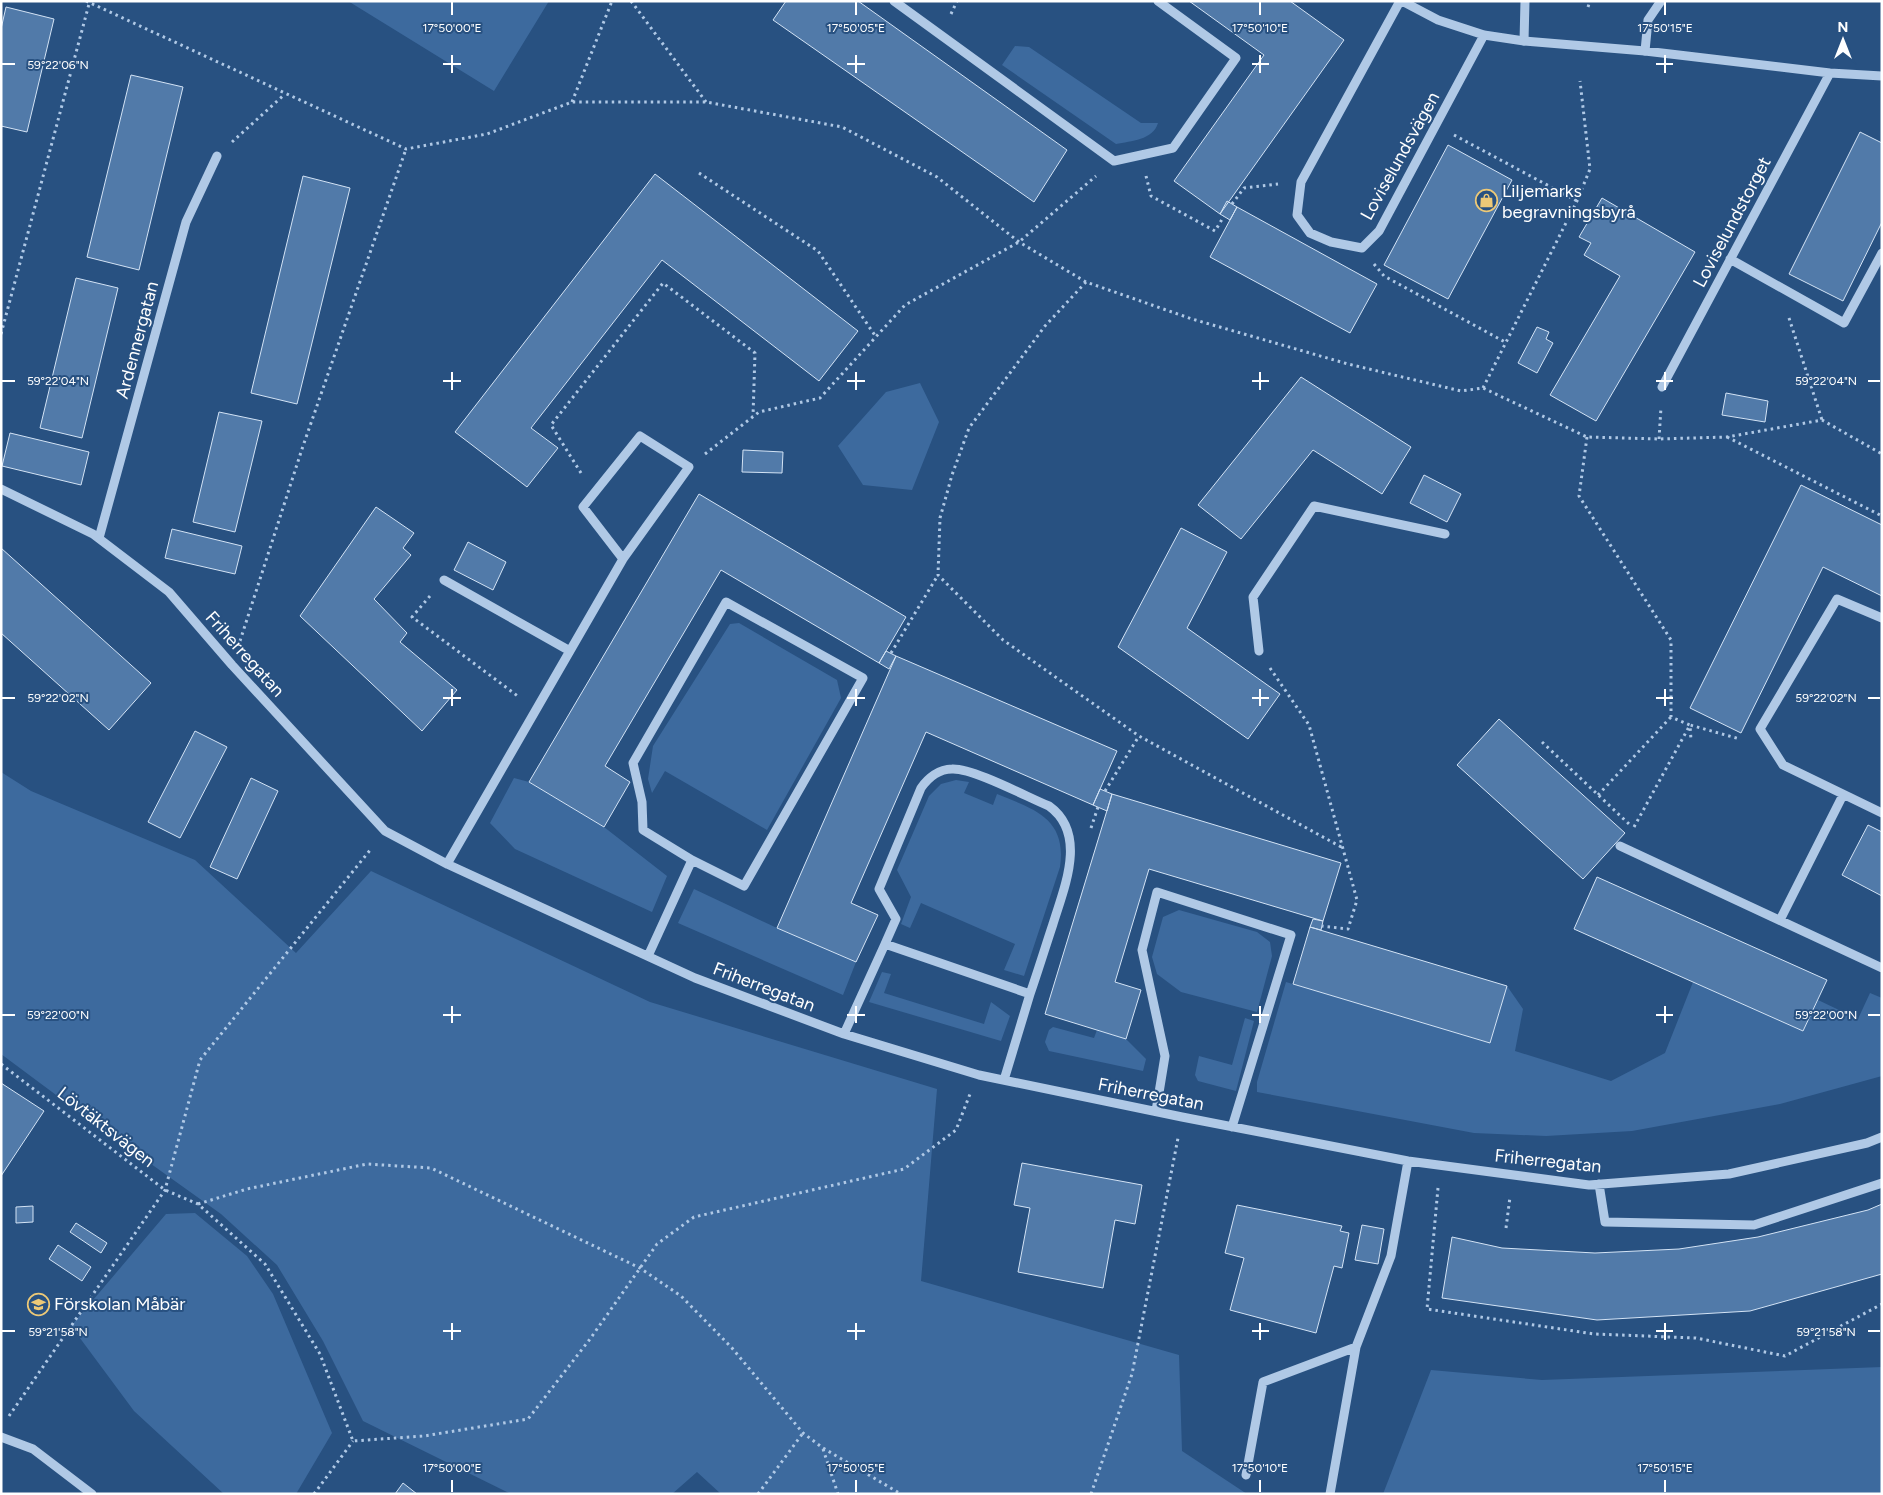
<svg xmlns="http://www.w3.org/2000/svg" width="1883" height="1495" viewBox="0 0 1883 1495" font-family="Figtree,sans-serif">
  <rect width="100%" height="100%" fill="#285181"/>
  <!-- green -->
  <path fill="#3d6a9e" d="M348,1H549L494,91Z
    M1015,46L1029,47L1141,123H1158C1153,140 1131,141 1116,144L1002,65Z
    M920,383L939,422L912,490L863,485L838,446L886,392Z
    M739,623L837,680L841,698L767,830L665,771L652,793L648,779L653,746L730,624Z
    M1,772L31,791L195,860L296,953L371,871L650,1002L937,1089L921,1281L1179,1355L1182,1451L1247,1494H721L697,1472L672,1494H511L363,1421L323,1341L277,1265L221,1214L91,1121L1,1054Z
    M514,778L529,782L604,827L667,876L652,912L515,849L490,823Z
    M956,780L969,782L964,793L993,805L997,794C1034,809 1067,818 1060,867L1024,976L1004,970L1015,944L921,903L910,928L901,924L911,897L897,870L929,796L941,784Z
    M694,889L777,928L856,962L843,995L678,923Z
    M1179,910L1257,932L1270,942L1272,956L1257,1012L1181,992L1157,974L1152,957L1163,917Z
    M882,972L891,974L884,993L984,1024L991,1002L1010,1016L1001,1041L869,1002Z
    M1286,982L1490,1043L1507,986L1523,1009L1515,1051L1611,1081L1665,1053L1693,982L1803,1031L1818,1000L1858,1019L1870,993L1882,998V1076L1780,1104L1632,1131L1546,1136L1474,1133L1257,1092V1082Z
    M1245,1018L1254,1021L1236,1091L1198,1081L1195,1075L1199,1056L1232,1065Z
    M1053,1027L1094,1038L1097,1030L1126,1039L1146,1059L1143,1071L1049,1051L1045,1042L1049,1030Z
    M195,1213L247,1256L273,1294L332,1433L296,1494H224L134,1411L71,1326L166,1214Z
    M1882,1367V1494H1383L1431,1370L1542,1380Z"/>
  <!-- building -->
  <path fill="#517aa9" stroke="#d3e3f5" d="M786,1H858L1067,150L1034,202L773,20Z
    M1189,1H1290L1344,40L1220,214L1174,181L1264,55Z
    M6,7L54,19L27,132L1,126V29Z
    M131,75L183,87L139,270L87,257Z
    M1860,132L1882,143V222L1843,301L1789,274Z
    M1448,145L1512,180L1448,299L1384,265Z
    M655,174L858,331L819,381L662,260L531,428L558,448L527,487L455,432Z
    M303,176L350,188L297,404L251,393Z
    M1602,198L1695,252L1596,421L1550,395L1620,276L1584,255L1591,243L1579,237Z
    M1227,201L1237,207L1230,220L1220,214Z
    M1237,207L1377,284L1350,333L1210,257Z
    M76,278L118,288L82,438L40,428Z
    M1537,327L1549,332L1546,339L1553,343L1537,373L1518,363Z
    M1301,377L1411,447L1382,494L1313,450L1241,539L1198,505Z
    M1726,393L1768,401L1765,422L1722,415Z
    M219,412L262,421L235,532L193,522Z
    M10,433L89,452L81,485L2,466Z
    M743,450L783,452L782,473L742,472Z
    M1424,475L1461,494L1447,522L1410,503Z
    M1801,485L1882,525V596L1823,567L1741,733L1690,708Z
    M699,494L906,617L879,663L721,570L605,766L630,782L604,827L529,782Z
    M376,507L414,533L403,548L411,555L374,599L407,633L400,642L457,690L422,731L300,616Z
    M1181,528L1227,552L1187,628L1280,694L1248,739L1118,647Z
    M172,529L242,546L235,574L165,558Z
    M468,542L506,562L493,590L454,570Z
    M1,548L151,683L109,730L1,633Z
    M886,651L896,656L889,669L879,663Z
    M896,656L1117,751L1093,805L926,732L851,903L878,915L856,962L777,928Z
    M1499,719L1625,833L1583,879L1457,765Z
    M195,731L227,747L180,838L148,822Z
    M251,778L278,791L237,879L210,867Z
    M1100,789L1112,794L1107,811L1093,805Z
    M1112,794L1341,863L1323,921L1149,869L1115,982L1141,990L1126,1039L1045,1014Z
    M1868,825L1882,832V896L1842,875Z
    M1597,877L1827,980L1803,1031L1574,929Z
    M1313,919L1323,921L1321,930L1310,927Z
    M1310,927L1507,986L1490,1043L1293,984Z
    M1,1083L44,1111L1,1176Z
    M1022,1163L1142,1185L1135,1224L1115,1220L1103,1288L1018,1272L1030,1208L1014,1205Z
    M1882,1204V1274L1750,1311L1597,1320L1442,1298L1452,1237L1502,1248L1595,1253L1679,1249L1758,1237L1868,1210Z
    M1237,1205L1342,1226L1340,1231L1349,1233L1342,1268L1334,1266L1316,1333L1230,1310L1244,1258L1225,1253Z
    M33,1206V1222L16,1223V1207Z
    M76,1223L107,1243L101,1253L70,1232Z
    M1362,1225L1384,1229L1378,1264L1355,1260Z
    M58,1245L91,1267L82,1281L49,1259Z
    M403,1483L417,1494H395Z"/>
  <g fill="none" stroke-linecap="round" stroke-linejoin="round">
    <!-- path -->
    <path stroke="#b0c9e6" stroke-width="3" stroke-dasharray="2.5 4" stroke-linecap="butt" d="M86,1L406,149L487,134L572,102H706L842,127L937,177L1019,242L1086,282L1192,319L1348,364L1461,391L1483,388L1587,437L1659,439L1727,437L1822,420L1882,454
      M631,1L706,102
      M1588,7L1590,1
      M951,14L957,1
      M572,102L612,1
      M1454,135L1577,201
      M232,142L285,94
      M699,173L818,251L876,337
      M1146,176L1151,196L1215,231L1224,216
      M1232,204L1244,188L1278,184
      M1374,264L1384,276L1505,342
      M1086,282L1045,326L969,428L952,475L940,518L938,575L1003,640L1139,736L1343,848
      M1789,318L1822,420
      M1,334L89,4
      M1483,388L1577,201L1590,169L1580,81
      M1587,437L1579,496L1671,640V717L1690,725L1691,740
      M1727,437L1882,516
      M1659,439L1661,407
      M705,454L759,412L820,398L905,305L1019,242L1096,176
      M581,473L551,425L663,283L755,353L753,416
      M430,596L412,617L519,697
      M240,641L302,449L406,149
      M891,653L938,575
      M1270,668L1309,725L1357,900L1348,929L1322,926
      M1542,742L1629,824
      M1105,791L1139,736
      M1598,795L1671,717
      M1634,827L1690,725L1740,739
      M1091,828L1098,807
      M1,1064L165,1190L198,1204L265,1264L320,1354L353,1441L424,1436L528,1419L590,1339L657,1244L694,1217L904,1169L956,1130L970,1094
      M1438,1188L1427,1309L1594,1334L1696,1338L1785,1356L1882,1304
      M198,1204L247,1189L367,1164L431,1168L640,1268L681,1296L732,1348L803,1433L823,1448L901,1494
      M1506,1228L1510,1197
      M9,1416L165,1190L200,1060L371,849
      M823,1449L838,1494
      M314,1494L353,1441
      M758,1494L803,1433
      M1091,1494L1132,1374L1178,1138"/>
    <!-- minor -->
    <path stroke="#b0c9e6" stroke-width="9" d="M894,1L1114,161L1173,148L1236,58L1158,1
      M1400,1L1301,182L1297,215L1310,233L1331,242L1362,248L1379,231L1484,35
      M1402,1L1438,20L1484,35L1524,41L1525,1
      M1661,1L1648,20L1645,51L1830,73L1882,76
      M1730,259L1844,323L1882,253
      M1662,387L1830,73
      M1,489L93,534L169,592L232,665L385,831L447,864L695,978L844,1034L979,1075L1182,1117L1408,1161L1589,1185L1729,1174L1867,1143L1882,1137
      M99,538L186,222L217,156
      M444,580L570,651
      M1882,618L1837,599L1760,729L1783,765L1882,813
      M1259,651L1253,597L1314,506L1445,534
      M1620,846L1882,968
      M447,864L623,559L689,467L640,436L583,507L623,559
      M1780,920L1843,795
      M885,944L896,919L879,889L921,788C928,778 939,769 952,769C973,768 1027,797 1049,806C1088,834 1064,888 1053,924C1045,948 1038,971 1030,994
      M648,956L692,860L643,830L642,802L633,763L726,602L863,678L744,886L692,860
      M844,1034L885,944L1030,994L1004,1080
      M1156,1111L1165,1056L1142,950L1157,892L1291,935L1232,1127
      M1599,1184L1605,1222L1754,1225L1882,1183
      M1,1437L33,1449L92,1494
      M1246,1475L1263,1382L1356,1347
      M1330,1494L1356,1347L1391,1256L1408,1161"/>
    <!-- minor-bridge -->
    <path stroke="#b0c9e6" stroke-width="9" d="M1524,41L1645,51"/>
  </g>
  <!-- ticks -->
  <path fill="none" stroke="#fff" stroke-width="2" d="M452,2V15M856,2V15M1260,2V15M1665,2V15M452,55V73M856,55V73M1260,55V73M1665,55V73M2,64H15M443,64H461M847,64H865M1252,64H1269M1656,64H1673M452,372V390M856,372V390M1260,372V390M1665,372V390M2,381H15M443,381H461M847,381H865M1252,381H1269M1656,381H1673M1868,381H1880M452,689V706M856,689V706M1260,689V706M1665,689V706M2,698H15M443,698H461M847,698H865M1252,698H1269M1656,698H1673M1868,698H1880M452,1006V1023M856,1006V1023M1260,1006V1023M1665,1006V1023M2,1015H15M443,1015H461M847,1015H865M1252,1015H1269M1656,1015H1673M1868,1015H1880M452,1323V1340M856,1323V1340M1260,1323V1340M1665,1323V1340M2,1331H15M443,1331H461M847,1331H865M1252,1331H1269M1656,1331H1673M1868,1331H1880M452,1480V1492M856,1480V1492M1260,1480V1492M1665,1480V1492"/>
  <!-- icons -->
  <defs>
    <symbol id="shop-ring" viewBox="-11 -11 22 22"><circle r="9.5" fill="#285181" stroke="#edc977" stroke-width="1.5"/><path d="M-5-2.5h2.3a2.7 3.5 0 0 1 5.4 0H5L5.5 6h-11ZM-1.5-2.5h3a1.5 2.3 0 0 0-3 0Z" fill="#edc977"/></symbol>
    <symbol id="school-ring" viewBox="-11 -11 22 22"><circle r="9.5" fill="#285181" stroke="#edc977" stroke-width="1.5"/><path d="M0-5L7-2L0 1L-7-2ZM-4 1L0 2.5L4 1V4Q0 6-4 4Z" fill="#edc977"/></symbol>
  </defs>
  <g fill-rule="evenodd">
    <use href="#shop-ring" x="1474" y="188" width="25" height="25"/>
    <use href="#school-ring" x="26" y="1292" width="25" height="25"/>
  </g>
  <g text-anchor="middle" stroke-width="4" stroke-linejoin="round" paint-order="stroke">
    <!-- street labels -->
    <g font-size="18" fill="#fff" stroke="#285181">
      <text transform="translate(1400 156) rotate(-61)" y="6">Loviselundsvägen</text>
      <text transform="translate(1732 222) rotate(-62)" y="6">Loviselundstorget</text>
      <text transform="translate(137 340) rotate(-75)" y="6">Ardennergatan</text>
      <text transform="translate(245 654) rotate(48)" y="6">Friherregatan</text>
      <text transform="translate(764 987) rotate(21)" y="6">Friherregatan</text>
      <text transform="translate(1151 1094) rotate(11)" y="6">Friherregatan</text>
      <text transform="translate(106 1127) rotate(38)" y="6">Lövtäktsvägen</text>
      <text transform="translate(1548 1161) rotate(6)" y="6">Friherregatan</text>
    </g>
    <!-- poi labels -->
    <g font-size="18" fill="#fff" stroke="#285181" text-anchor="start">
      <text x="1502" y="197">Liljemarks<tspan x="1502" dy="21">begravningsbyrå</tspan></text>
      <text x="54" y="1310">Förskolan Måbär</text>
    </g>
  </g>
  <g font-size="12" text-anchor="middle" fill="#fff" stroke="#285181" stroke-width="4" stroke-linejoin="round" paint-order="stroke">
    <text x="452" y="32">17°50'00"E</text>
    <text x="856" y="32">17°50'05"E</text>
    <text x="1260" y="32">17°50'10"E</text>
    <text x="1665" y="32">17°50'15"E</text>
    <text x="58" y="69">59°22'06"N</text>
    <text x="58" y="385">59°22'04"N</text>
    <text x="1826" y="385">59°22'04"N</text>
    <text x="58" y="702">59°22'02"N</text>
    <text x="1826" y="702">59°22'02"N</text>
    <text x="58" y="1019">59°22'00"N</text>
    <text x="1826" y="1019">59°22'00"N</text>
    <text x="58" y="1336">59°21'58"N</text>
    <text x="1826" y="1336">59°21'58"N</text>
    <text x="452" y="1472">17°50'00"E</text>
    <text x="856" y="1472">17°50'05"E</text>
    <text x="1260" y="1472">17°50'10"E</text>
    <text x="1665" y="1472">17°50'15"E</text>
  </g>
  <!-- border -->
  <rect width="1883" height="1495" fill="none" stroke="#ffffff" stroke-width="5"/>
  <!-- north arrow -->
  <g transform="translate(1843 40)" stroke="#285181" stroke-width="4" paint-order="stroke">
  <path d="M0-4L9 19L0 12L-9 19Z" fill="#ffffff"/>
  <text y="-8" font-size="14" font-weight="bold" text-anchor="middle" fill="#ffffff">N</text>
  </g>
</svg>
